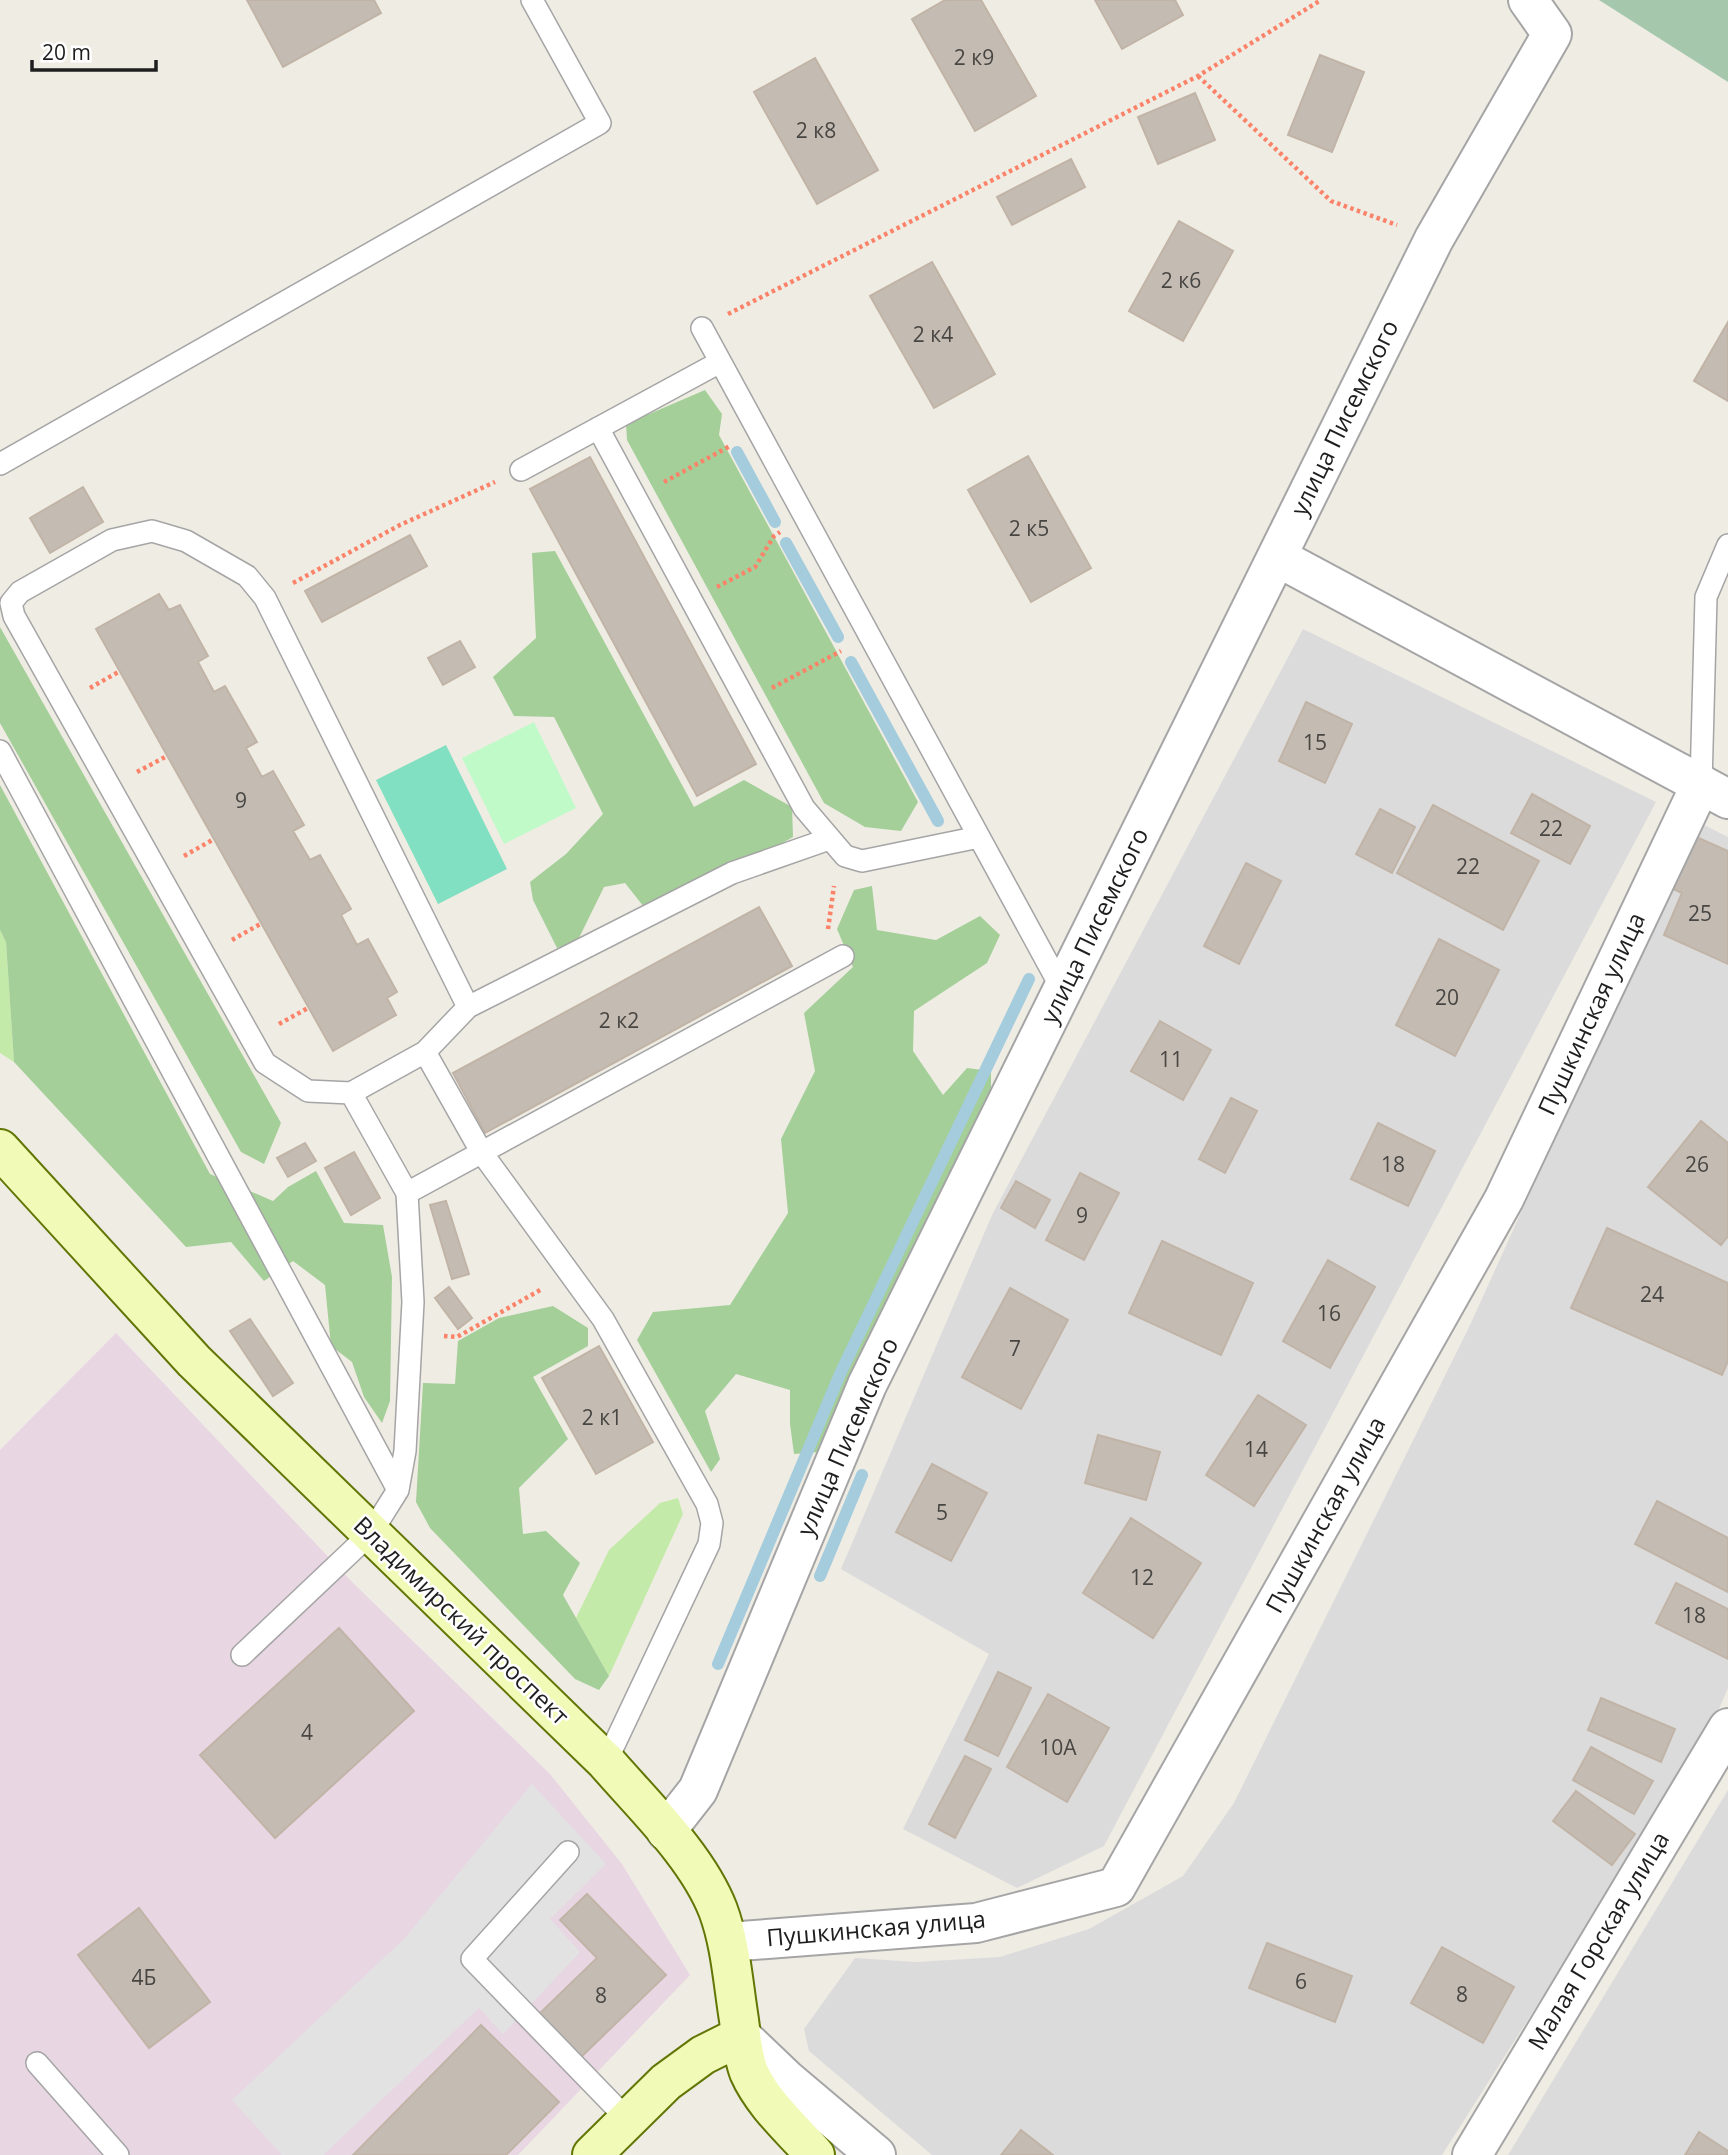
<svg xmlns="http://www.w3.org/2000/svg" width="1728" height="2155" viewBox="0 0 1728 2155" font-family="'Open Sans',sans-serif">
  <rect width="100%" height="100%" fill="#efece4"/>
  <!-- residential -->
  <path fill="#dcdbdb" d="M1303,629L1656,802L1104,1846L1017,1888L903,1829L989,1654L841,1569L992,1215Z
    M1698,822L1728,837V1688L1719,1709L1616,1881L1442,2155H932L809,2051L804,2029L855,1958L916,1962L1000,1957L1089,1929L1183,1876L1234,1803L1471,1323Z
    M1728,1790V2155H1508Z"/>
  <!-- industrial -->
  <path fill="#e8d6e3" d="M116,1333L353,1583L550,1774L622,1864L690,1975L518,2155H0V1450Z"/>
  <!-- grass -->
  <path fill="#c4eaa9" d="M0,930L6,942L14,1062L0,1053Z
    M678,1498L683,1514L609,1676L576,1618L609,1550L660,1503Z"/>
  <!-- forest -->
  <path fill="#a4cf98" d="M705,390L722,414L719,435L918,802L901,831L865,827L824,803L627,440L626,424Z
    M555,551L694,807L744,780L792,807L793,837L761,855L644,907L625,883L604,887L577,942L557,948L533,900L530,882L566,854L603,814L554,717L514,716L493,677L536,638L532,553Z
    M0,627L281,1123L264,1164L241,1152L0,723Z
    M0,785L210,1174L273,1201L288,1187L316,1171L344,1223L383,1225L392,1277L390,1401L382,1423L364,1397L352,1362L331,1346L325,1285L293,1261L264,1281L231,1242L186,1247L14,1062L6,942L0,930Z
    M872,886L877,930L936,940L980,916L1000,935L987,963L914,1011L913,1051L943,1095L967,1068L991,1071V1096L819,1452L794,1454L790,1424V1390L736,1374L705,1411L720,1459L711,1472L637,1340L653,1312L730,1305L788,1213L781,1139L815,1071L804,1013L853,967L837,929L854,890Z
    M553,1306L588,1328V1346L533,1377L568,1439L519,1488L523,1534L546,1531L580,1563L563,1595L609,1676L599,1690L575,1679L430,1528L416,1502L423,1383L455,1384L458,1341L499,1318Z"/>
  <!-- cemetery -->
  <path fill="#a5c8ad" d="M1599,0H1728V82Z"/>
  <!-- park -->
  <path fill="#c0fac9" d="M534,722L576,808L504,844L462,758Z"/>
  <!-- pitch -->
  <path fill="#81dfc2" d="M446,745L507,869L438,904L376,780Z"/>
  <!-- parking -->
  <path fill="#e2e2e2" d="M532,1784L606,1864L550,1919L580,1952L503,2034L479,2008L323,2155H282L232,2100L404,1939Z"/>
  <g fill="none" stroke-linecap="round" stroke-linejoin="round">
    <!-- stream -->
    <path stroke="#a4ccdd" stroke-width="12" d="M737,452L775,522
      M786,543L838,637
      M851,662L938,821
      M820,1576L862,1475
      M718,1664L840,1374L1029,979"/>
  </g>
  <!-- building -->
  <path fill="#c4bcb3" stroke="#c1b4a6" stroke-width="2" d="M247,0H374L381,13L283,67Z
    M945,0H981L1036,96L975,131L912,19Z
    M1095,0H1175L1183,15L1122,49Z
    M1320,55L1364,72L1332,152L1288,135Z
    M815,58L878,170L817,204L754,92Z
    M1195,93L1215,140L1158,164L1138,117Z
    M1071,159L1085,187L1012,225L997,197Z
    M1179,221L1233,251L1183,341L1129,311Z
    M932,262L995,374L934,408L870,296Z
    M1728,322V401L1694,381Z
    M1028,456L1091,568L1031,602L968,490Z
    M590,457L756,764L697,796L530,489Z
    M83,487L103,522L50,553L30,518Z
    M410,535L427,566L322,622L305,591Z
    M159,594L169,610L180,605L208,656L198,662L214,692L225,686L257,742L246,748L262,777L273,771L304,825L293,831L310,860L320,855L351,909L341,915L357,945L368,939L397,992L387,998L396,1015L333,1051L96,629Z
    M460,641L475,667L443,685L428,658Z
    M1306,702L1352,724L1325,783L1279,761Z
    M1532,794L1590,826L1570,864L1511,833Z
    M1433,805L1539,861L1503,930L1397,873Z
    M1380,809L1415,827L1392,873L1356,854Z
    M1694,836L1728,851V964L1664,935L1682,893L1671,888Z
    M1246,863L1281,881L1239,964L1204,946Z
    M759,907L792,966L485,1133L453,1073Z
    M1439,939L1499,970L1455,1056L1396,1025Z
    M1160,1021L1211,1050L1183,1100L1131,1071Z
    M1231,1098L1257,1111L1225,1173L1199,1159Z
    M1701,1121L1728,1143V1236L1721,1245L1648,1187Z
    M1378,1123L1435,1151L1408,1206L1351,1179Z
    M305,1143L316,1161L288,1177L277,1158Z
    M354,1152L380,1198L351,1215L325,1168Z
    M1080,1173L1119,1193L1084,1260L1046,1240Z
    M1016,1181L1050,1200L1035,1228L1001,1208Z
    M446,1201L469,1274L452,1279L430,1205Z
    M1607,1228L1728,1283V1361L1722,1375L1571,1308Z
    M1162,1241L1253,1283L1221,1355L1129,1313Z
    M1328,1260L1375,1287L1330,1368L1283,1341Z
    M449,1287L472,1318L458,1329L435,1298Z
    M1010,1288L1068,1320L1021,1409L962,1377Z
    M250,1319L293,1383L273,1396L230,1331Z
    M599,1346L653,1442L596,1474L542,1378Z
    M1258,1395L1306,1425L1254,1506L1206,1475Z
    M1098,1435L1160,1452L1146,1500L1085,1483Z
    M932,1464L987,1493L951,1561L896,1532Z
    M1657,1501L1728,1538V1592L1635,1544Z
    M1131,1518L1201,1563L1153,1638L1083,1593Z
    M1676,1583L1728,1609V1659L1656,1623Z
    M339,1628L414,1711L275,1838L200,1755Z
    M998,1672L1031,1688L998,1756L965,1740Z
    M1048,1694L1109,1728L1067,1802L1007,1767Z
    M1601,1698L1675,1729L1661,1762L1588,1730Z
    M1591,1747L1653,1781L1634,1814L1573,1780Z
    M965,1756L991,1769L955,1838L929,1824Z
    M1576,1791L1635,1834L1612,1865L1553,1821Z
    M587,1894L666,1975L578,2060L536,2017L597,1958L560,1920Z
    M139,1908L210,2002L149,2048L78,1955Z
    M1267,1943L1352,1976L1335,2022L1249,1988Z
    M1442,1947L1514,1987L1483,2043L1411,2003Z
    M481,2025L559,2102L506,2155H353Z
    M1021,2130L1053,2155H1001Z
    M1699,2132L1728,2151V2155H1685Z"/>
  <g fill="none" stroke-linecap="round" stroke-linejoin="round">
    <defs>
      <path id="lane" d="M702,328L1063,991
        M598,428L804,808L845,856L862,861L979,837
        M0,464L600,123L532,0
        M521,470L720,362
        M0,751L398,1490
        M1701,784L1706,597L1728,545
        M468,1007L265,598L247,576L186,541L152,531L112,540L20,592L11,603L14,616L265,1063L308,1091L351,1093L425,1052L468,1007L732,873L829,839
        M425,1052L482,1153L603,1319L707,1504L712,1523L709,1544L606,1762
        M407,1193L843,956
        M242,1655L371,1533L398,1490L405,1451L413,1302L407,1193L351,1093
        M568,1852L472,1959L628,2120
        M37,2063L118,2155"/>
      <path id="street" d="M1277,557L1728,799
        M666,1831L698,1790L867,1385L1434,239L1552,34L1528,0
        M728,1942L976,1923L1116,1887L1504,1199L1701,784
        M741,2036L786,2079L876,2155
        M1472,2155L1728,1728"/>
      <path id="secondary" d="M0,1149L194,1361L606,1762C644,1806 697,1856 718,1910C731,1945 733,1983 739,2020C741,2036 743,2056 749,2072C763,2104 792,2129 815,2155
        M592,2155L666,2082L703,2055L741,2036"/>
    </defs>
    <!-- lane casing -->
    <use href="#lane" stroke="#a5a5a5" stroke-width="24"/>
    <!-- street casing -->
    <use href="#street" stroke="#a5a5a5" stroke-width="42"/>
    <!-- secondary casing -->
    <use href="#secondary" stroke="#617604" stroke-width="42"/>
    <!-- path -->
    <path stroke="#fb8369" stroke-width="4.5" stroke-dasharray="3.5 3.5" stroke-linecap="butt" d="M1198,76L1331,201L1397,225
      M728,314L1198,76L1321,0
      M664,482L730,446
      M293,583L400,525L495,482
      M717,587L755,567L774,536L780,532
      M90,688L120,671
      M772,688L841,651
      M137,772L167,756
      M184,856L214,839
      M828,929L834,886
      M232,940L262,923
      M279,1024L308,1008
      M444,1336L457,1337L542,1289"/>
    <!-- lane -->
    <use href="#lane" stroke="#fff" stroke-width="21"/>
    <!-- street -->
    <use href="#street" stroke="#fff" stroke-width="38"/>
    <!-- secondary -->
    <use href="#secondary" stroke="#f2fab7" stroke-width="38"/>
  </g>
  <g text-anchor="middle" stroke-width="5" stroke-linejoin="round" paint-order="stroke">
    <!-- number labels -->
    <g font-size="21" fill="#484643">
      <text x="974" y="65">2 к9</text>
      <text x="816" y="138">2 к8</text>
      <text x="1181" y="288">2 к6</text>
      <text x="933" y="342">2 к4</text>
      <text x="1029" y="536">2 к5</text>
      <text x="1315" y="750">15</text>
      <text x="241" y="808">9</text>
      <text x="1551" y="836">22</text>
      <text x="1468" y="874">22</text>
      <text x="1700" y="921">25</text>
      <text x="1447" y="1005">20</text>
      <text x="619" y="1028">2 к2</text>
      <text x="1171" y="1067">11</text>
      <text x="1393" y="1172">18</text>
      <text x="1697" y="1172">26</text>
      <text x="1082" y="1223">9</text>
      <text x="1652" y="1302">24</text>
      <text x="1329" y="1321">16</text>
      <text x="1015" y="1356">7</text>
      <text x="602" y="1425">2 к1</text>
      <text x="1256" y="1457">14</text>
      <text x="942" y="1520">5</text>
      <text x="1142" y="1585">12</text>
      <text x="1694" y="1623">18</text>
      <text x="307" y="1740">4</text>
      <text x="1058" y="1755">10А</text>
      <text x="144" y="1985">4Б</text>
      <text x="1301" y="1989">6</text>
      <text x="1462" y="2002">8</text>
      <text x="601" y="2003">8</text>
    </g>
    <!-- street labels -->
    <g font-size="24" fill="#1e1e1e" stroke="#fff">
      <text transform="translate(1345 418) rotate(-64)" y="8">улица Писемского</text>
      <text transform="translate(1095 926) rotate(-64)" y="8">улица Писемского</text>
      <text transform="translate(1592 1014) rotate(-65)" y="8">Пушкинская улица</text>
      <text transform="translate(848 1437) rotate(-66)" y="8">улица Писемского</text>
      <text transform="translate(1326 1515) rotate(-61)" y="8">Пушкинская улица</text>
      <text transform="translate(461 1621) rotate(44)" y="8">Владимирский проспект</text>
      <text transform="translate(876 1929) rotate(-5)" y="8">Пушкинская улица</text>
      <text transform="translate(1599 1941) rotate(-59)" y="8">Малая Горская улица</text>
    </g>
  </g>
  <!-- scale -->
  <path d="M32 60v10h124v-10" fill="none" stroke="#1e1e1e" stroke-width="3.5"/>
  <text x="42" y="60" font-size="21" fill="#1e1e1e" stroke="#ffffff" stroke-width="5" paint-order="stroke">20 m</text>
</svg>
